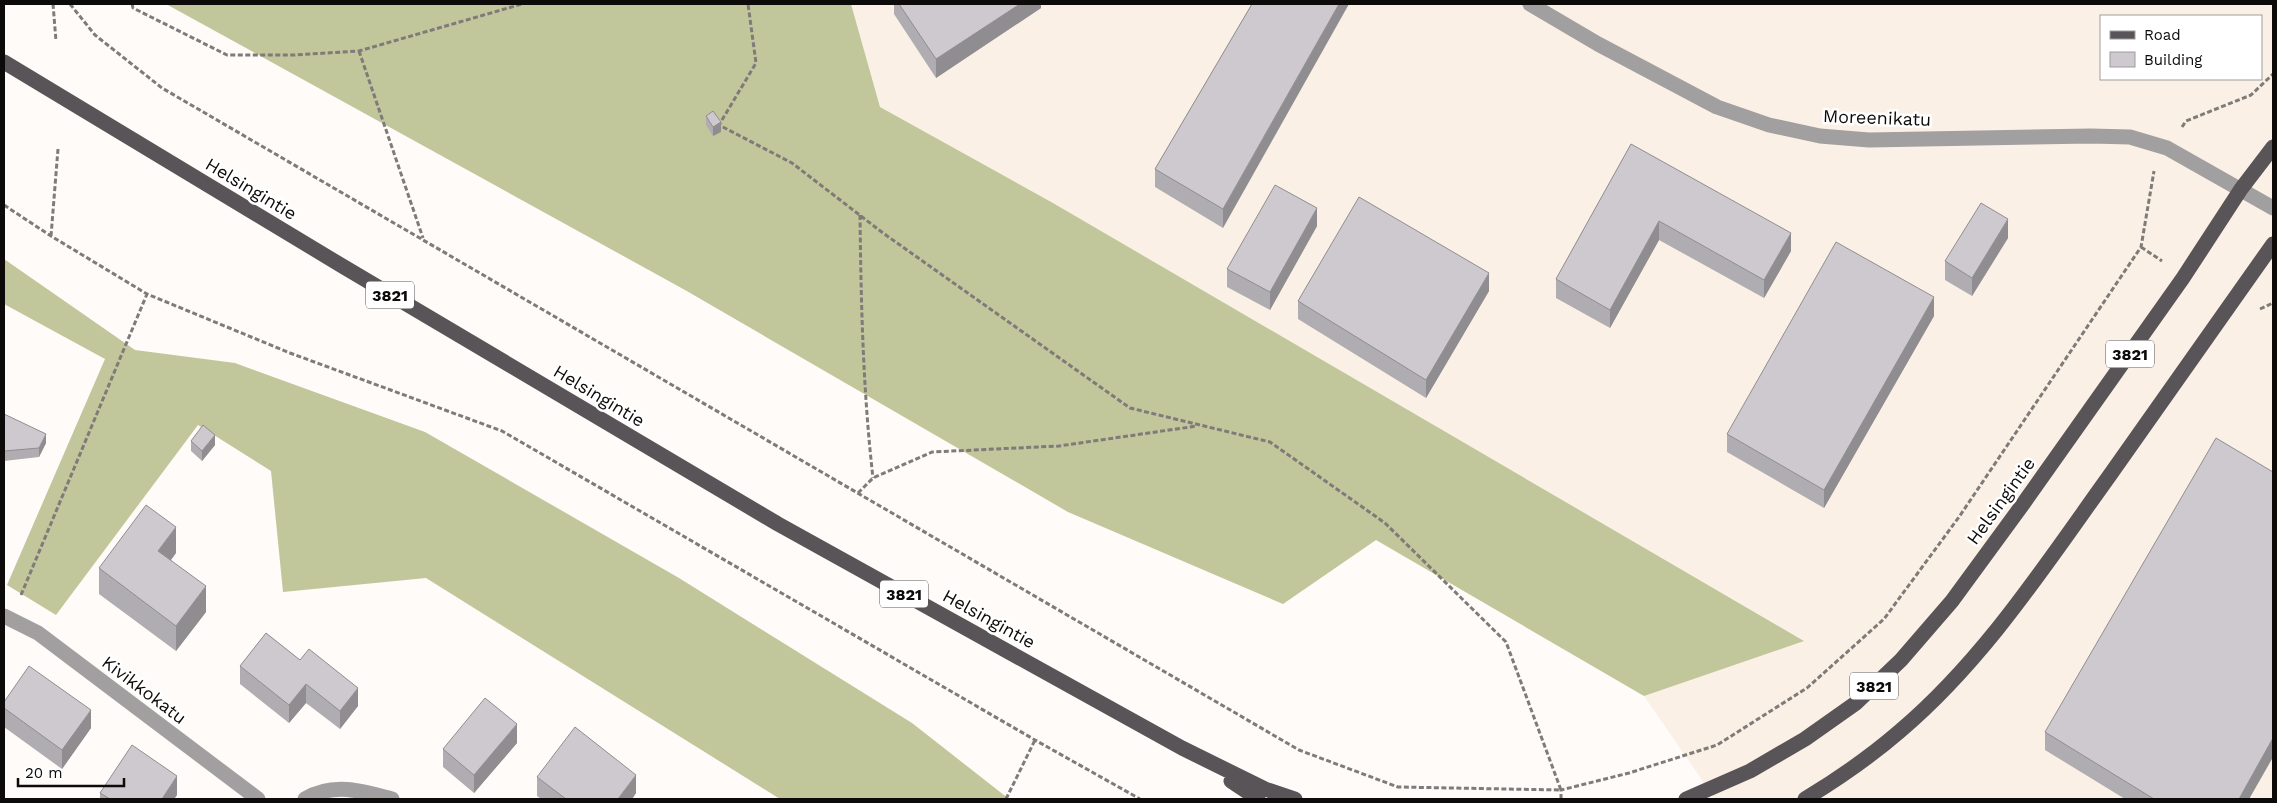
<svg xmlns="http://www.w3.org/2000/svg" width="2277" height="803" viewBox="0 0 2277 803" font-family="'Work Sans',sans-serif">
  <rect width="100%" height="100%" fill="#fefbf8"/>
  <!-- built -->
  <path fill="#fbf0e5" fill-rule="evenodd" d="M851,4H2273V799H1715L1644,696L1803,640L1053,203L880,107ZM2101,16H2261V79H2101Z"/>
  <!-- forest -->
  <path fill="#c2c69b" d="M166,4H851L880,107L1053,203L1804,641L1644,696L1376,540L1283,604L1068,512L685,290Z
    M4,259L135,350L235,363L425,432L679,578L912,723L1009,799H780L426,578L283,592L271,471L198,425L56,615L7,585L105,359L4,304Z"/>
  <g fill="none" stroke-linecap="round" stroke-linejoin="round">
    <!-- path -->
    <path stroke="#7e7b79" stroke-width="3" stroke-dasharray="5 2.5" stroke-linecap="butt" d="M53,4L56,41
      M70,4L95,35L162,88L1299,750L1398,787L1561,790L1506,642L1385,523L1270,442L1130,408L883,233L792,163L719,125L756,63L748,4
      M132,4L133,8L227,55H294L359,51L522,4
      M359,51L423,238
      M2182,127L2186,121L2251,95L2273,74
      M4,205L51,236L147,294L290,353L502,431L1035,740L1140,799
      M860,215C861,303 863,391 873,478
      M51,236L58,149
      M2141,247L2162,261
      M2260,309L2273,303
      M858,493L873,478L932,452L1059,446L1197,426
      M21,595L147,294
      M1006,799L1035,740
      M1561,799V790L1629,773L1717,745L1807,688L1884,619L1959,517L2141,247L2154,171"/>
    <!-- minor -->
    <path stroke="#a19fa0" stroke-width="15" d="M1530,4L1598,44L1717,107L1769,125L1820,136L1869,140L2091,136L2130,137L2167,148L2273,208
      M4,616L38,633L258,799
      M305,799C333,782 363,791 392,799"/>
    <!-- major -->
    <path stroke="#585457" stroke-width="15" d="M4,62L344,267L778,524L1182,748L1265,789L1295,799
      M1231,781L1258,799
      M1686,799L1750,771L1805,739L1856,703L1901,660L1952,601L2023,504L2183,278L2241,189L2273,147
      M1805,799C1838,779 1870,757 1900,731C1984,660 2046,564 2110,475C2164,398 2218,321 2273,244"/>
  </g>
  <!-- wall -->
  <path fill="#b0adb2" d="M894,4H1041V8L936,78L894,14Z
    M1252,4L1223,228L1155,187V169Z
    M706,116L721,132L713,136L706,125Z
    M1631,144L1791,251L1764,298L1659,240L1610,328L1556,298V279Z
    M1317,226L1270,310L1227,287V269Z
    M2008,238L1972,296L1945,280V261Z
    M1489,291L1426,398L1298,319V301Z
    M1934,316L1824,508L1727,452V434Z
    M4,414L46,443L39,457L4,461Z
    M191,441L215,445L202,461L191,451Z
    M2273,472V757L2249,799H2125L2045,750V732Z
    M176,553L171,560L206,612L176,651L99,594V568Z
    M266,633L358,706L340,729L306,703L289,723L240,684V666Z
    M4,702L91,728L62,769L4,727Z
    M517,743L474,793L443,767V749Z
    M537,777L636,793L632,799H541L537,796Z
    M100,793L177,795L174,799H100Z"/>
  <!-- shaded-wall -->
  <path fill="#908d91" d="M1020,4H1041V8L936,78V59Z
    M1339,4H1349L1223,228V209Z
    M721,122V132L713,136V127Z
    M1317,208V226L1270,310V292Z
    M2008,219V238L1972,296V278Z
    M1659,221V240L1610,328V310Z
    M1791,233V251L1764,298V280Z
    M1489,273V291L1426,398V380Z
    M1934,297V316L1824,508V490Z
    M46,434V443L39,457V448Z
    M215,435V445L202,461V451Z
    M176,527V553L158,577V551Z
    M206,586V612L176,651V626Z
    M306,684V703L289,723V705Z
    M358,688V706L340,729V711Z
    M91,710V728L62,769V750Z
    M517,724V743L474,793V775Z
    M2273,738V757L2249,799H2239Z
    M636,775V793L632,799H618Z
    M177,776V795L174,799H162Z"/>
  <!-- building -->
  <path fill="#cdc9cf" stroke="#908d91" d="M899,4H1020L936,59Z
    M1252,4H1339L1223,209L1155,169Z
    M713,111L721,122L713,127L706,116Z
    M1631,144L1791,233L1764,280L1659,221L1610,310L1556,279Z
    M1275,185L1317,208L1270,292L1227,269Z
    M1359,197L1489,273L1426,380L1298,301Z
    M1981,203L2008,219L1972,278L1945,261Z
    M1836,242L1934,297L1824,490L1727,434Z
    M4,414L46,434L39,448L4,451Z
    M203,425L215,435L202,451L191,441Z
    M2216,438L2273,472V738L2239,799H2154L2045,732Z
    M146,505L176,527L158,551L206,586L176,626L99,568Z
    M266,633L300,660L309,649L358,688L340,711L306,684L289,705L240,666Z
    M29,666L91,710L62,750L4,708V702Z
    M485,698L517,724L474,775L443,749Z
    M575,727L636,775L618,799H566L537,777Z
    M132,745L177,776L162,799H110L100,793Z"/>
  <g text-anchor="middle" stroke-width="5" stroke-linejoin="round" paint-order="stroke">
    <!-- shield labels -->
    <g fill="#fff" stroke="#565454" stroke-width="1">
      <rect x="366" y="281.5" width="48" height="27" rx="4"/>
      <rect x="2106" y="340.5" width="48" height="27" rx="4"/>
      <rect x="880" y="580.5" width="48" height="27" rx="4"/>
      <rect x="1850" y="672.5" width="48" height="27" rx="4"/>
    </g>
    <g font-size="16" font-weight="bold" fill="#0d0b0a">
      <text x="390" y="301">3821</text>
      <text x="2130" y="360">3821</text>
      <text x="904" y="600">3821</text>
      <text x="1874" y="692">3821</text>
    </g>
    <!-- street labels -->
    <g font-size="18" fill="#0d0b0a" stroke="#fff">
      <text transform="translate(1877 118) rotate(2)" y="6">Moreenikatu</text>
      <text transform="translate(251 189) rotate(31)" y="6">Helsingintie</text>
      <text transform="translate(599 396) rotate(31)" y="6">Helsingintie</text>
      <text transform="translate(2001 501) rotate(-54)" y="6">Helsingintie</text>
      <text transform="translate(989 619) rotate(29)" y="6">Helsingintie</text>
      <text transform="translate(144 690) rotate(37)" y="6">Kivikkokatu</text>
    </g>
  </g>
  <!-- border -->
  <rect width="2277" height="803" fill="none" stroke="#0d0b0a" stroke-width="10"/>
  <!-- legend -->
  <rect x="2100" y="15" width="162" height="65" fill="#ffffff" stroke="#9e9d9d"/>
  <rect x="2110" y="31" width="25" height="8" fill="#585457" stroke="#9e9d9d"/>
  <text x="2144" y="40" font-size="15" fill="#0d0b0a">Road</text>
  <rect x="2110" y="52" width="25" height="15" fill="#cdc9cf" stroke="#9e9d9d"/>
  <text x="2144" y="65" font-size="15" fill="#0d0b0a">Building</text>
  <!-- scale -->
  <path d="M18 778v8h106v-8" fill="none" stroke="#0d0b0a" stroke-width="2.5"/>
  <text x="25" y="778" font-size="15" fill="#0d0b0a" stroke="#ffffff" stroke-width="4" paint-order="stroke">20 m</text>
</svg>
